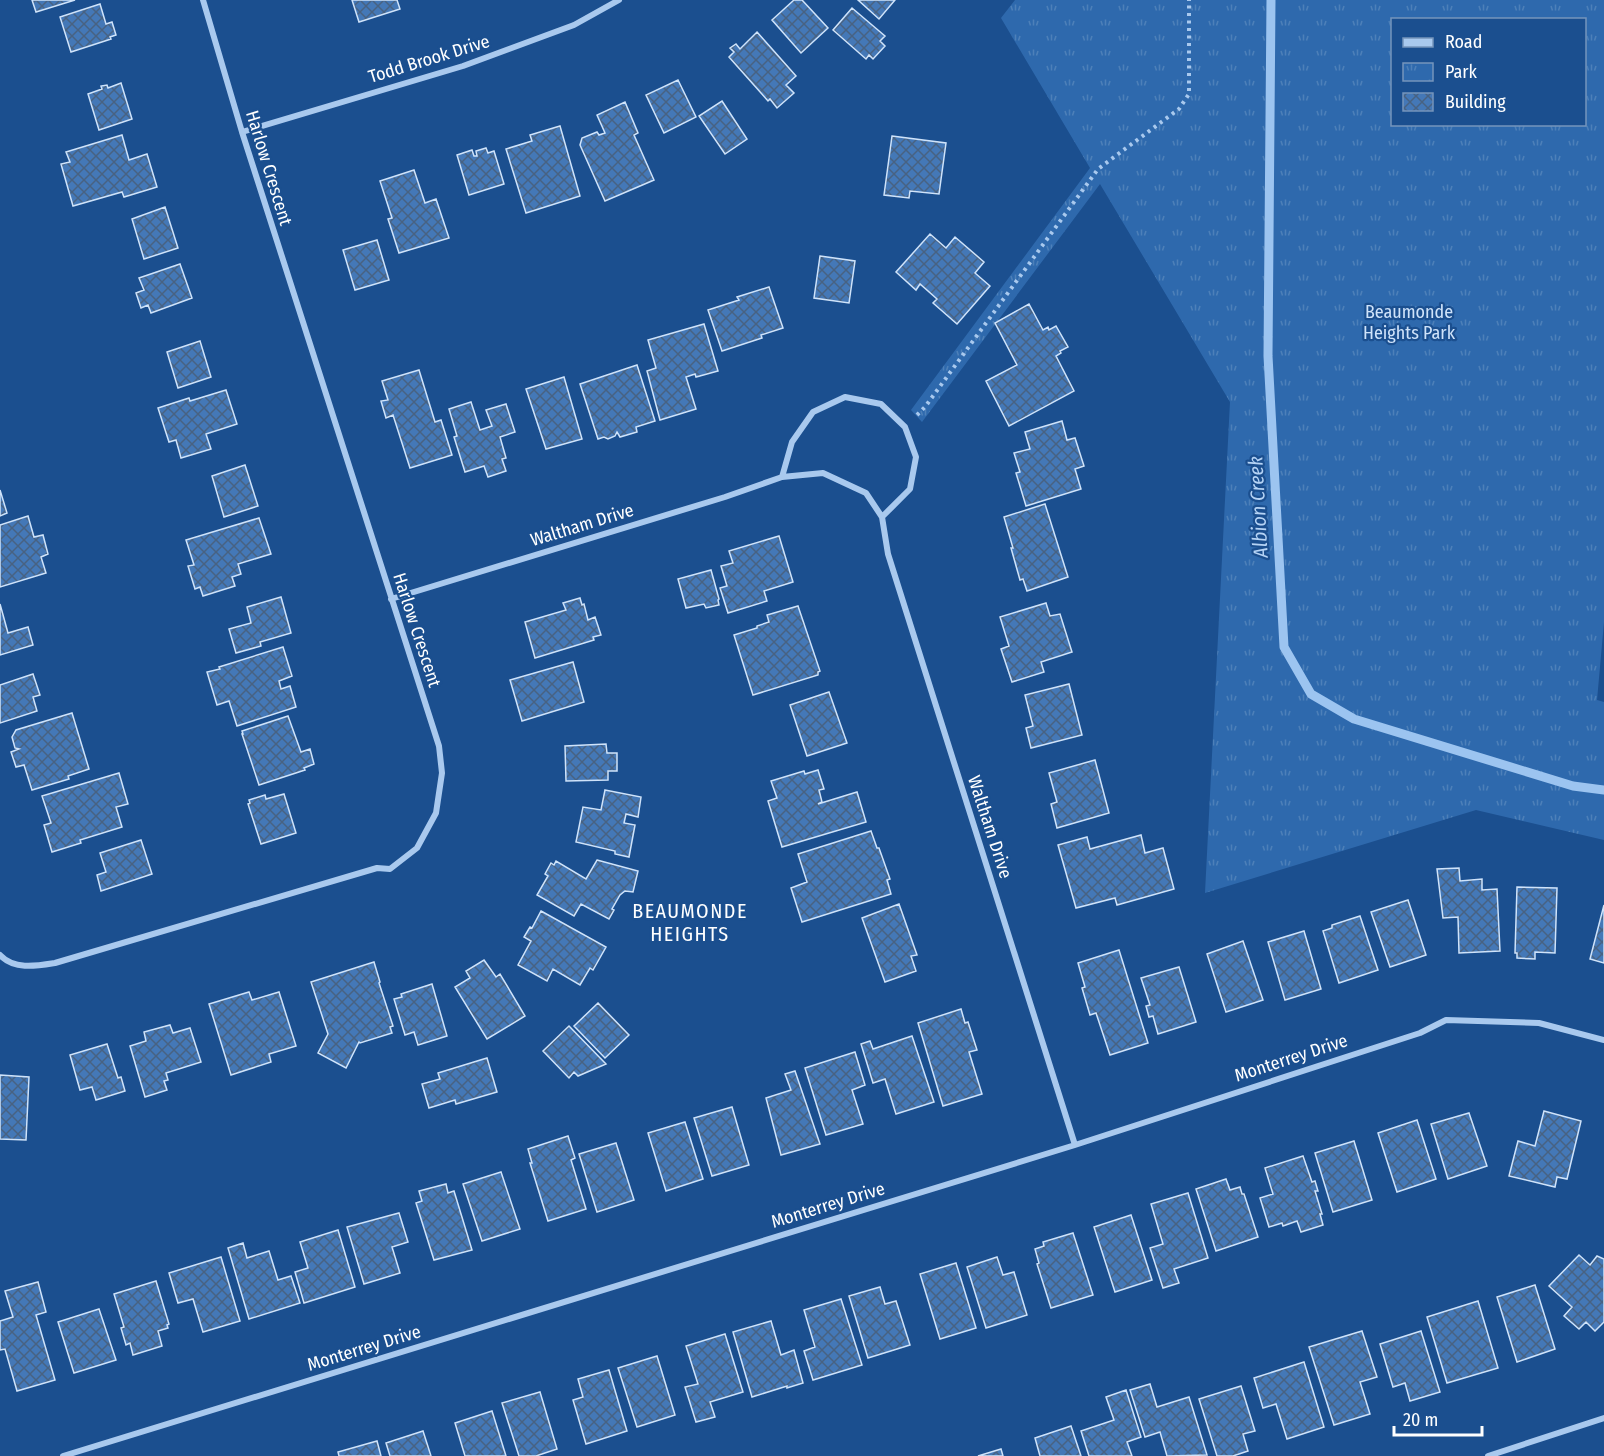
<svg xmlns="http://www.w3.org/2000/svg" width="1604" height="1456" viewBox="0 0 1604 1456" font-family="'Fira Sans Condensed',sans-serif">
  <defs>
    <pattern id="park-tufts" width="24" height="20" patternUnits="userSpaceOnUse" patternTransform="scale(1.5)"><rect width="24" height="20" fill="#2e69ad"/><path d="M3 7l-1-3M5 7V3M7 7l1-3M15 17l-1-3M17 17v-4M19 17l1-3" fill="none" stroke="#4d80b9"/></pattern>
    <pattern id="building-cross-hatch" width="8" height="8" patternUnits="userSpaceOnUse" patternTransform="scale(1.5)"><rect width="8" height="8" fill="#4478b7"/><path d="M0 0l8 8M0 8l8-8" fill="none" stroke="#486282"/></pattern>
  </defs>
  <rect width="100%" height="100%" fill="#1b4f8f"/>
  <!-- park -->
  <path fill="url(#park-tufts)" fill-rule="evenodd" d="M1015,0H1604V622L1597,700L1604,702V840L1476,810L1205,893L1230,402L1100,184L922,422L911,410L1090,168L1001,18ZM1392,20H1584V124H1392Z"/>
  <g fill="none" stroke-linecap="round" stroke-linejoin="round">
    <!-- stream -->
    <path stroke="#9cc4f0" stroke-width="9" d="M1271,0L1268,356L1284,647L1311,694L1354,719L1573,786L1604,790"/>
  </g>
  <!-- building -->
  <path fill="url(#building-cross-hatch)" stroke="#cfe3fa" stroke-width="1.5" d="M32,0H75L36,12Z
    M352,0H397L400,9L359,22Z
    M794,0H802L828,28L801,53L772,20Z
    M858,0H895L879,19Z
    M100,4L106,24L112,22L116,35L110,37L111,39L71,52L60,17Z
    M852,8L885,36L880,41L885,46L873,59L869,55L866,59L833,30Z
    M757,32L796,76L786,85L794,93L777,108L770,99L768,101L729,57L734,52L730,48L736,44L740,49Z
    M678,80L696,117L664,133L646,95Z
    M121,83L132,119L99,130L88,94L102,89L101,86L107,85L108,88Z
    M722,101L747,139L725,154L699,116Z
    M625,102L638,133L634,135L654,180L605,201L580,145L582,138L597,132L599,135L605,133L597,115Z
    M560,126L580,196L526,213L506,149L532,141L530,135Z
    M122,135L129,160L147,154L157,187L124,197L122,192L73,206L61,164L70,162L66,152Z
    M892,136L946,143L939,194L910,191L909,198L884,195Z
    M486,148L488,153L494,151L504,184L469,195L457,155L472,150L474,156H477L476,151Z
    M414,170L425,203L436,199L449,238L399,253L388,219L392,218L380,181Z
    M165,207L178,248L144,259L132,219Z
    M930,234L946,248L955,237L984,262L975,273L990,286L957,324L933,303L937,299L920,284L916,290L896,272Z
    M377,240L389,280L355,290L343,250Z
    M820,256L855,261L849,303L814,298Z
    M180,264L192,298L151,313L148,305L141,308L136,293L144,290L139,278Z
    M769,287L783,328L761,335L762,338L722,351L708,310L739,300L737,297Z
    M1029,304L1043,330L1048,327L1049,330L1056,326L1068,347L1060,351L1061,353L1056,356L1074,391L1009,426L986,381L1017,365L995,323Z
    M704,324L718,371L696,377L695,374L686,377L696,409L660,420L647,371L656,368L648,340Z
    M200,341L211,377L178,388L167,352Z
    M637,365L655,421L636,427L637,432L620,437L617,432L615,436L608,439L604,437L598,439L580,384Z
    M419,370L435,422L441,420L452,455L410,468L393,415L386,418L381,401L388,400L382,381Z
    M564,377L582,439L546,449L526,389Z
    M226,390L237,424L206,434L211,449L181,458L176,440L169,442L158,408L189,398L190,401Z
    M471,402L480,430L492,426L486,410L506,404L515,432L500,437L506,458L502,459L506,471L488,477L484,466L465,472L454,437L457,436L449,409Z
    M1062,421L1067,440L1075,438L1084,466L1075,469L1081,489L1026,506L1016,473L1020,472L1014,453L1030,449L1025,432Z
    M245,465L258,506L224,517L212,476Z
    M0,490L7,513L0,516Z
    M1045,504L1068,577L1027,591L1023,579L1020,580L1011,548H1013L1004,517Z
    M28,516L34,537L43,535L48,554L41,557L46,573L0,587V525Z
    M259,518L271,554L238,564L241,574L232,577L235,586L203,596L200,587L195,589L188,566L194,565L186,540Z
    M779,536L793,582L764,591L767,601L728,613L720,588L727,586L721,566L733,563L729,551Z
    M711,570L719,599L718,600L719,605L706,608L704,604L686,608L678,579Z
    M281,597L291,633L260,642L261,646L236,653L229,629L251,623L247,607Z
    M580,598L582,605L584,604L588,620L595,617L601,635L593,637L594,640L535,658L525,622L566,610L563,603Z
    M1046,603L1050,616L1060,614L1072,652L1041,662L1044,672L1012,682L1001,649L1009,646L1000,617Z
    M0,604L8,633L28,627L33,645L0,655Z
    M798,606L820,671L818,672V675L753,695L734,635L757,628V626L769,622L767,615Z
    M283,647L292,676L279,681L281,689L290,686L296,707L237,726L229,701L217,705L207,672L220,669L219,667Z
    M573,662L584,702L522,721L510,680Z
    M33,674L40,695L33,697L37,711L0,723V685Z
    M1069,684L1082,735L1031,748L1026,728L1033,726L1025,695Z
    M829,692L847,743L807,756L790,705Z
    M72,713L89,769L68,776L69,779L32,790L24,765L16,767L11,752L19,749L15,748L12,737L16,730Z
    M288,716L301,752L310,749L314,764L304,768L305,770L259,785L242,734H243L242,731Z
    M606,744L607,753H617V771H608V780L566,781L565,746Z
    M1095,760L1109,813L1057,828L1051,804L1057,802L1049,773Z
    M818,770L824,789L819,790L822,802L818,804L857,792L866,822L782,847L768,801L777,798L771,781L804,771L805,774Z
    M119,773L128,804L116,807L122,827L80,840L81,843L52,852L44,825L51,823L42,796Z
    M605,790L641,797L638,817L626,814L624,823L635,825L629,857L615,854V851L576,842L583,807L601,810Z
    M284,794L296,833L261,844L248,804L250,803L249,800L265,795L266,799Z
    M871,831L877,848H879L890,879L887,880L891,894L802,922L791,888L807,882L798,854Z
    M1141,835L1145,853L1163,848L1174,889L1117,905L1115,898L1076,908L1058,845L1087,837L1090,849Z
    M141,840L152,874L101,891L97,875L106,872L100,853Z
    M597,860L638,871L633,892L625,891L620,895L612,909L614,910L609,919L581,904L574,916L537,895L548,876L545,874L551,863L554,865L556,861L586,879Z
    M1459,868L1460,881L1482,879V890L1497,889L1500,951L1459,953L1458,917L1443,918L1437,869Z
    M1517,887L1557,888L1555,953L1535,952V959L1517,958V953H1515Z
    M1408,900L1426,955L1390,967L1371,912Z
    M899,904L917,955L911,956L916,971L885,982L862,918Z
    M1604,905V963L1590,959Z
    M541,911L606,947L593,970L590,968L580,985L553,969L547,981L518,965L531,941L524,937L530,927L532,928Z
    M1360,916L1378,970L1339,983L1323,931L1332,928V925Z
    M1304,931L1321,989L1285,1000L1268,942Z
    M1243,941L1263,1000L1226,1012L1207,954Z
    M1119,950L1148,1043L1110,1055L1096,1013L1090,1015L1082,988L1085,987L1078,963Z
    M484,960L496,977L500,974L525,1016L487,1039L455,987L470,978L466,971Z
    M374,962L380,982L379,983L393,1026L390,1027L392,1033L360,1043L359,1042L346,1068L318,1053L328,1034L311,982Z
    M1179,967L1196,1022L1158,1034L1153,1016L1149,1017L1146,1006L1150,1005L1141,978Z
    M432,984L447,1036L418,1045L414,1032L405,1035L394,999L402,997L401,994Z
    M249,992L252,1000L279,992L296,1046L269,1054L271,1062L231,1075L209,1004Z
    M598,1003L629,1035L605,1058L574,1026Z
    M961,1009L965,1023L968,1022L977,1050L969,1052L982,1094L943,1106L918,1023Z
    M170,1025L173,1033L190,1028L201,1062L166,1073L168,1080L164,1081L167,1090L145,1097L130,1046L146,1041L144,1032Z
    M569,1026L606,1064L578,1076L574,1072L569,1078L543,1051Z
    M912,1036L934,1102L896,1114L885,1079L873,1083L861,1044L870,1041L873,1049Z
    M107,1044L118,1078L121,1077L125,1091L96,1100L92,1087L80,1090L70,1055Z
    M855,1052L865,1085L852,1090L863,1124L826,1135L805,1068Z
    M487,1058L497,1092L456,1104L455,1100L429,1108L422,1084L440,1079L438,1073Z
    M795,1071L820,1144L781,1155L766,1098L791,1090L785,1074Z
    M0,1075L29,1077L26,1140L0,1139Z
    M732,1107L749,1165L712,1176L694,1118Z
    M1544,1111L1581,1121L1567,1179L1557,1177L1555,1187L1509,1176L1518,1141L1535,1146Z
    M1469,1113L1487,1166L1448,1179L1431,1124Z
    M1417,1120L1436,1179L1397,1192L1378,1133Z
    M685,1122L703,1179L666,1191L648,1133Z
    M568,1136L575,1158L571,1160L586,1209L548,1221L530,1163H532L528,1149Z
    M1354,1141L1372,1200L1333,1212L1315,1153Z
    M616,1143L634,1200L597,1212L579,1154Z
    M1303,1156L1312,1182L1315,1181L1318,1191H1315L1322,1214H1320L1323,1225L1301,1232L1297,1221L1283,1226L1282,1223L1269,1227L1260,1198L1273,1194L1265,1168Z
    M501,1172L520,1229L482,1241L463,1184Z
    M1226,1179L1230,1190L1240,1187L1242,1194H1244L1258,1237L1216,1251L1196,1189Z
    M446,1184L448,1193L454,1191L472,1250L434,1260L416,1203L422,1201L419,1191Z
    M1188,1193L1208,1258L1174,1269L1179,1283L1163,1288L1150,1248L1163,1244L1151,1204Z
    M399,1213L408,1242L392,1247L400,1273L364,1284L347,1227Z
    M1131,1215L1152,1280L1115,1292L1094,1227Z
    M338,1230L355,1287L304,1303L295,1272L308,1268L300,1242Z
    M1073,1233L1093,1295L1051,1308L1037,1264L1039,1263L1035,1249L1044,1246L1043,1242Z
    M243,1243L247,1258L269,1251L278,1280L291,1276L300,1303L249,1319L228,1248Z
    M1579,1255L1590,1265L1597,1256L1604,1259V1322L1595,1331L1586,1322L1579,1329L1564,1316L1572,1307L1549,1286Z
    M221,1257L240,1321L203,1332L193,1299L178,1303L169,1273Z
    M997,1257L1003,1275L1014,1272L1027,1315L986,1328L967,1267Z
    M956,1263L976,1328L940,1339L920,1274Z
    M156,1281L169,1324L167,1325L168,1328L158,1331L162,1346L133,1355L130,1343L126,1345L121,1328L124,1327L114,1294Z
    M38,1282L46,1312L36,1315L55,1380L17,1391L5,1349L0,1350V1321L13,1317L5,1291Z
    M1535,1285L1555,1349L1517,1362L1497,1297Z
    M880,1287L885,1304L896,1301L910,1345L868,1358L849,1296Z
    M841,1299L862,1365L813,1380L804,1351L815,1347L804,1310Z
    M1478,1301L1498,1368L1447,1383L1427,1317Z
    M99,1309L116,1360L74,1373L58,1322Z
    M771,1321L781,1355L794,1350L803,1383L787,1388V1386L752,1397L733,1332Z
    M1362,1331L1377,1377L1360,1382L1370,1414L1334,1425L1309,1347Z
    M1421,1331L1440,1392L1410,1401L1405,1383L1393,1387L1380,1344Z
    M725,1334L743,1392L710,1402L715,1417L696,1422L685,1387L698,1384L686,1346Z
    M657,1356L675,1415L637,1427L618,1368Z
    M1304,1362L1324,1427L1287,1439L1276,1404L1263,1408L1254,1378Z
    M609,1370L627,1431L586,1444L573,1400L583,1397L578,1379Z
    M1150,1384L1157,1407L1189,1397L1207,1455L1167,1456L1160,1432L1145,1437L1130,1390Z
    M1241,1386L1255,1431L1243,1434L1248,1451L1233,1456H1217L1199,1399Z
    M1126,1390L1141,1437L1127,1442L1132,1456H1089L1081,1431L1114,1420L1106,1397Z
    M540,1392L557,1449L536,1456H519L502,1403Z
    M492,1411L506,1456H465L455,1423Z
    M1071,1426L1081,1456H1040L1035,1438Z
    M423,1431L431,1456H390L386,1443Z
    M377,1441L381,1456H339L338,1452Z
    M1001,1449L1003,1456H978Z"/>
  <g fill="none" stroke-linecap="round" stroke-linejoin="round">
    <!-- path -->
    <path stroke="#a9c9ee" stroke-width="4" stroke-dasharray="3 4.5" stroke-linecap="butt" d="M917,415L925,407L1098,169L1179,109L1189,94V0"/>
    <!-- minor -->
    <path stroke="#a9c9ee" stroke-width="6" d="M242,132L463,66L574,25L619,0
      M782,477L823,473L866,493L882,517
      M391,599L725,497L782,477L792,442L813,412L845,397L881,404L905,427L916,457L910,489L882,517L888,554L1075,1145
      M0,955C14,970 36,966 55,963L377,868L390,869L417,848L436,813L442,773L439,746L242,132L203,0
      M63,1456L1075,1145L1420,1033L1446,1020L1539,1023L1604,1040
      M1488,1456L1604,1418"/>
  </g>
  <g text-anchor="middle" stroke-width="4.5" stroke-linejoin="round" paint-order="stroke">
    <!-- street labels -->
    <g font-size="18" fill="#fff" stroke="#1b4f8f">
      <text transform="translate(429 59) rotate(-17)" y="6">Todd Brook Drive</text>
      <text transform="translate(269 168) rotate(73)" y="6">Harlow Crescent</text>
      <text transform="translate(582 525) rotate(-17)" y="6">Waltham Drive</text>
      <text transform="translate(417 630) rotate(72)" y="6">Harlow Crescent</text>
      <text transform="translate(990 827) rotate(72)" y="6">Waltham Drive</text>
      <text transform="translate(1291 1058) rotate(-18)" y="6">Monterrey Drive</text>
      <text transform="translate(828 1205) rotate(-17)" y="6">Monterrey Drive</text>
      <text transform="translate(364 1348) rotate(-17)" y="6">Monterrey Drive</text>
    </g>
    <!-- park labels -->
    <g font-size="18" fill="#cfe3fa" stroke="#1b4f8f">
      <text x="1409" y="318">Beaumonde<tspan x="1409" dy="21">Heights Park</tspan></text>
    </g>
    <!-- water labels -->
    <g font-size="20" font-style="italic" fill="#b5d3f5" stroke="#1b4f8f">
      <text transform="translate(1258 507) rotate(-93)" y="7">Albion Creek</text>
    </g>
    <!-- neighbourhood labels -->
    <g font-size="20" letter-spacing="1.5" fill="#fff" stroke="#1b4f8f">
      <text x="690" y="918">BEAUMONDE<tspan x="690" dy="23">HEIGHTS</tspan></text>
    </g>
  </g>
  <!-- legend -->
  <rect x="1391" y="18" width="195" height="108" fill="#1b4f8f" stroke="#7695bc" stroke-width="1.5"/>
  <rect x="1403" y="38" width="30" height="9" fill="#a9c9ee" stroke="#7695bc" stroke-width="1.5"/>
  <text x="1445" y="48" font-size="18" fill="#ffffff">Road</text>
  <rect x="1403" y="63" width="30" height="18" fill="url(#park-tufts)" stroke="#7695bc" stroke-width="1.5"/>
  <text x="1445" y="78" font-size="18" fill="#ffffff">Park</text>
  <rect x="1403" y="93" width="30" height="18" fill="url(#building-cross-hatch)" stroke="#7695bc" stroke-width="1.5"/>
  <text x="1445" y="108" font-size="18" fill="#ffffff">Building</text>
  <!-- scale -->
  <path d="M1394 1426v9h88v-9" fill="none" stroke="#ffffff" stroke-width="3"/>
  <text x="1403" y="1426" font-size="18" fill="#ffffff" stroke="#1b4f8f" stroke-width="4.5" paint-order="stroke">20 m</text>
</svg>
